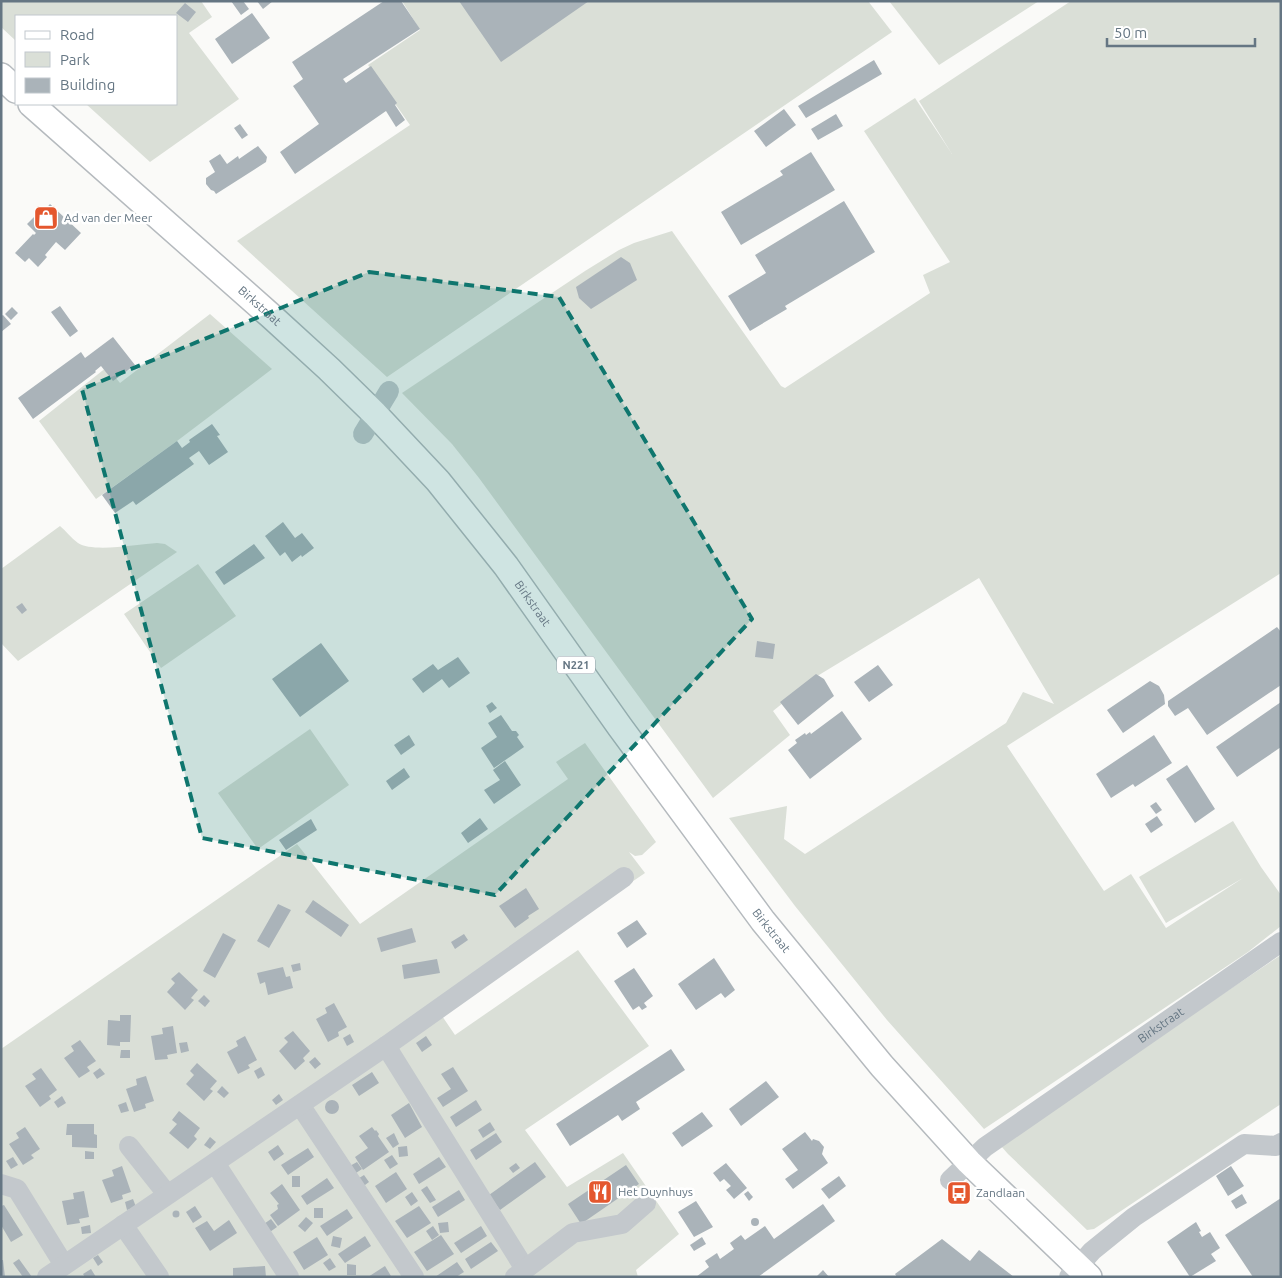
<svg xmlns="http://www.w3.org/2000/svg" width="1282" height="1278" viewBox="0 0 1282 1278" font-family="Ubuntu,sans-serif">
  <rect width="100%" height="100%" fill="#fafaf8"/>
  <!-- green -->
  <path fill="#dadfd7" d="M1,1H201L212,17L189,33L239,99L150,162L86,104H176V16H16V41L1,27Z
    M402,1H868L892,32L387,377L237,241L410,125L368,65L420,30Z
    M889,1H1039L939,65Z
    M1071,1H1281V573L1007,746L1104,891L1131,874L1166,928L1243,878L1166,923L1139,877L1233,821L1261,867L1281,895V926L1248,952L984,1129L887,1020L795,906L729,818L787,806L784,839L805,854L1006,723L1023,692L1054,704L979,578L814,678L773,711L790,735L713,798L479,478L452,444L402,393L585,271L619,250L634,243L672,231L781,386L785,388L930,293L923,275L950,262L864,131L915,98L952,154L919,101Z
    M210,314L272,369L177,441L96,499L39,421L107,367L120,383Z
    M60,526C66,531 71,538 78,543C93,553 139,544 157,543L165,544L177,552L18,661L1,643V569Z
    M198,564L236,616L161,668L124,614Z
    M310,729L349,785L258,849L218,793Z
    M585,743L656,842L642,855L635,856L629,852L645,873L440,1013L455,1035L578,950L649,1046L525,1130L567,1187L623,1153L679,1234L636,1270L638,1277H1V1049L297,844L360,924L568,779L556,762Z
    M1281,955V1104L1094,1229L1087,1230L1008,1154L1001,1146L1172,1028Z"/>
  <!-- building -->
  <path fill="#aab3b9" d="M231,1H243L249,9L241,15Z
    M257,1H273L263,9Z
    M384,1H401L420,29L343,79L346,83L371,66L397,103L395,105L405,120L396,127L386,111L295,174L280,152L319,124L293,86L303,79L292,62Z
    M459,1H589L501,62Z
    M185,3L196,12L188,22L176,13Z
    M252,13L270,38L232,64L215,39Z
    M874,60L882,74L806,118L798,106Z
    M784,109L796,125L766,147L754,131Z
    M836,114L843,126L818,140L811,129Z
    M240,124L248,135L242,139L234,128Z
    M258,146L267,157L266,162L216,194L214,191L211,190L206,184V178L215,172L209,161L220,154L227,164L238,156L239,159Z
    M811,152L835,190L741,245L721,212L783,175L780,171Z
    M844,201L875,252L785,306L787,309L750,331L728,296L766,273L755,255Z
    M50,204L81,233L65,250L56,242L45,255L47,257L38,267L29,258L25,262L15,253L33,234L34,235L36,233L27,224L40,211L42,213Z
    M621,257L630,263L637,280L591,309L579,298L576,287Z
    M60,306L78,331L70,337L51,312Z
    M12,307L18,313L11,320L5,314Z
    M3,315L11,324L1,332V316Z
    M113,337L135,365L113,381L101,366L95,371L96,372L33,419L18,398L81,352L85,358Z
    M212,424L220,435L217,436L228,452L209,465L199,451L189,458L194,464L136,505L133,501L115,513L102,495L177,441L182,448L190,442L189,440Z
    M283,522L295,538L302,533L314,548L302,557L301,555L292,562L285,552L280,556L265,536Z
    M254,544L265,558L224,585L215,572Z
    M22,603L27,610L22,614L16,607Z
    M1277,627L1281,632V685L1207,735L1188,708L1175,716L1168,706V701Z
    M757,641L775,644L773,659L755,657Z
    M321,643L349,681L300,717L272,679Z
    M458,657L470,673L449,688L442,679L423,693L412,679L433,664L438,670Z
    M878,665L893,685L869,702L854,682Z
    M816,674L824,679L834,696L798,725L780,702Z
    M1150,681L1159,686L1164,695L1165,704L1123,733L1107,710Z
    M492,702L497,708L490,713L486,706Z
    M1281,702V747L1237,777L1216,747Z
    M842,711L862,739L810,779L788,750L797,743L795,740L805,733L806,735L810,732L811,734Z
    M501,715L512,731H516L519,735L517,737L524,747L494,768L481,748L497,737L488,723Z
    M409,735L415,745L401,755L394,745Z
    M1154,735L1172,763L1135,787L1133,784L1111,798L1096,774Z
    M505,761L521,785L494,804L484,790L500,780L493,770Z
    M1187,765L1215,809L1195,823L1166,779Z
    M404,768L410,777L392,790L386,781Z
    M1156,802L1162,810L1156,814L1150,806Z
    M1157,816L1163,825L1151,833L1145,824Z
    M480,818L488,829L468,843L461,833Z
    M311,819L317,830L286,850L279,840Z
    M526,888L539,909L528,916L529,918L515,928L499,906Z
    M313,900L349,925L341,937L305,912Z
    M278,904L291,910L269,948L257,941Z
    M637,920L647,934L627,948L617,933Z
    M412,928L416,942L381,952L377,938Z
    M223,933L236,940L215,978L203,971Z
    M464,934L468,940L455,949L451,942Z
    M714,958L735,990L725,998L721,993L696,1010L678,984Z
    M437,959L440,973L404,979L402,965Z
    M300,963L301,970L293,972L291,965Z
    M283,967L286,977L290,976L293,988L268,995L265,982L260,984L257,973Z
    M634,968L653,996L644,1003L647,1007L642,1010L639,1006L633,1010L614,981Z
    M179,972L198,990L191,998L194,1000L185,1010L167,992L175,983L171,979Z
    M204,995L210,1001L205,1007L198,1001Z
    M334,1003L347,1027L338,1032L339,1036L328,1042L316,1019L327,1013L325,1008Z
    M120,1015H131L130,1042H120V1046L107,1045L108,1020L120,1021Z
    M173,1026L177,1053L167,1055L168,1059L155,1060L151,1036L163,1034L162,1028Z
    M293,1031L310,1051L303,1058L305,1061L295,1070L279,1051L288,1042L284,1038Z
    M350,1034L354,1042L347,1046L343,1038Z
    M245,1036L257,1060L248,1065L250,1068L238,1074L227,1052L238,1046L236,1041Z
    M426,1036L432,1045L422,1052L416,1043Z
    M80,1040L96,1061L87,1067L90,1071L79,1078L64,1058L74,1051L71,1046Z
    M187,1042L189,1051L181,1053L179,1043Z
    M671,1049L685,1070L636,1102L640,1109L622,1121L618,1115L570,1146L556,1124Z
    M121,1050H130V1058H120Z
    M315,1057L321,1064L315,1069L309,1062Z
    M197,1063L217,1081L210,1089L213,1091L204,1101L186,1084L194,1075L190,1071Z
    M261,1067L265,1075L258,1079L254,1071Z
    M453,1067L468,1091L443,1107L437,1098L451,1089L441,1074Z
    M41,1068L57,1090L49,1096L51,1099L40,1107L25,1086L36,1079L32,1074Z
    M100,1068L105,1074L97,1079L93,1073Z
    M372,1072L379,1083L359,1096L352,1085Z
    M146,1076L154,1101L145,1104L146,1108L134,1112L126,1089L137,1085L136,1079Z
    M766,1081L779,1097L741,1126L729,1109Z
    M222,1086L229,1093L224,1098L217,1092Z
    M279,1094L283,1100L276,1105L272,1100Z
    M62,1096L66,1103L58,1108L54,1102Z
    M325 1107a7 7 0 1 1 14 0a7 7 0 1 1-14 0Z
    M476,1100L482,1110L456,1127L450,1117Z
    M126,1102L129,1111L121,1113L118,1105Z
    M409,1103L422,1127L405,1138L391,1115Z
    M179,1111L200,1128L194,1136L197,1139L188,1149L169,1133L177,1124L172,1120Z
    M702,1112L713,1126L682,1147L672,1133Z
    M490,1122L495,1130L483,1138L478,1130Z
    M67,1124H94V1134L97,1135V1148L72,1147V1135H66Z
    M25,1127L40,1149L31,1155L34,1158L23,1165L9,1144L19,1138L16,1133Z
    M372,1127L375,1131L376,1130L379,1134L378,1136L389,1152L363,1170L355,1157L368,1148L359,1136Z
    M805,1132L812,1141L813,1139L819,1141L824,1147L822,1154L828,1163L793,1189L785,1179L798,1170L782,1149Z
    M394,1133L399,1144L393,1148L386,1138Z
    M496,1133L502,1142L476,1160L470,1150Z
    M210,1137L216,1142L210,1149L204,1145Z
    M278,1145L284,1154L274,1161L268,1152Z
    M407,1146L408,1156L399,1157L398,1147Z
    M308,1148L314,1157L288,1175L281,1165Z
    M85,1151L94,1152V1159H85Z
    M392,1155L398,1164L390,1169L384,1160Z
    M13,1157L18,1165L11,1169L6,1161Z
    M439,1157L446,1167L419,1184L413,1174Z
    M357,1162L362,1169L353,1175L348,1167Z
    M535,1162L546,1177L500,1210L489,1195Z
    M516,1163L520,1168L513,1173L509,1168Z
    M726,1163L747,1188L734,1199L726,1190L731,1186L724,1179L720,1182L713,1173Z
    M626,1165L639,1184L581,1224L568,1204Z
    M122,1166L131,1192L122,1195L123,1199L111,1203L102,1180L114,1176L112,1170Z
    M1231,1166L1244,1186L1228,1196L1216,1176Z
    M396,1172L407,1189L386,1203L375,1186Z
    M364,1175L369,1182L361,1188L356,1180Z
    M292,1176H300V1187H292Z
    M839,1176L846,1186L829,1199L821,1189Z
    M327,1178L334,1188L307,1205L301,1196Z
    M282,1184L300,1210L278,1226L270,1215L278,1209L277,1205L279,1204L270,1193Z
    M427,1186L436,1200L430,1203L421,1190Z
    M459,1190L465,1200L438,1217L432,1207Z
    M84,1191L89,1217L79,1219L80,1223L67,1225L62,1201L74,1199L73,1193Z
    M748,1191L753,1197L749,1201L744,1194Z
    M412,1192L418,1201L411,1206L405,1197Z
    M1242,1194L1247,1203L1236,1209L1231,1201Z
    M1281,1198V1277H1253L1225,1235Z
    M133,1199L136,1207L127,1210L125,1202Z
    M696,1201L713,1227L694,1237L678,1212Z
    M823,1204L835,1221L758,1277H696L709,1267L705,1261L717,1253L720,1259L734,1249L730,1243L741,1235L745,1240L765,1226L774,1239Z
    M4,1205L23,1235L11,1242L1,1225V1206Z
    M195,1206L202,1217L193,1223L186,1212Z
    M419,1206L431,1223L407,1238L395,1221Z
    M314,1208H323V1218H314Z
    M347,1209L353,1218L327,1236L320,1226Z
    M172.5 1214a3.5 3.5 0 1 1 7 0a3.5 3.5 0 1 1-7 0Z
    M306,1217L313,1223L305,1232L298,1226Z
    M751 1222a4 4 0 1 1 8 0a4 4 0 1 1-8 0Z
    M271,1219L277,1227L267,1234L261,1226Z
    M229,1220L237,1233L210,1251L195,1228L207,1221L214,1231Z
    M448,1222L449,1232L440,1233L438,1223Z
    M1196,1222L1201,1231L1199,1232L1202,1237L1210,1232L1220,1248L1211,1254L1216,1261L1190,1277L1167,1242Z
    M90,1225L91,1233L82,1234L81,1227Z
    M433,1226L439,1235L432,1240L426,1231Z
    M481,1226L487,1236L461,1253L454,1243Z
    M441,1235L454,1254L427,1271L414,1252Z
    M333,1236L342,1238L340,1248L331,1246Z
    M365,1236L371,1246L345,1263L338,1254Z
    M317,1237L328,1255L304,1270L293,1252Z
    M702,1237L706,1244L694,1251L690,1245Z
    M942,1239L970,1261L979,1250L1014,1277H897L895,1274Z
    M491,1242L498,1251L471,1269L465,1259Z
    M98,1255L103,1262L98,1266L93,1258Z
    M330,1258L336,1267L329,1271L323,1263Z
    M19,1259L32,1277H23L13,1263Z
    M1,1260H3L5,1277H1Z
    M457,1262L464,1272L456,1277H435Z
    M347,1264L356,1265V1275H347Z
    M265,1266L266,1277H233V1268Z
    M385,1266L391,1276L368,1277Z
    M91,1269L96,1277H85L83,1274Z
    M823,1270L829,1277H816Z"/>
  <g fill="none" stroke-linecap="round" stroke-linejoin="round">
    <defs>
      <g id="major">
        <path d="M1,76L16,90"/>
        <path id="s2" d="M31,104L271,316L329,369L375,414L438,481L506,566L620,727L763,921L882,1066L969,1162L1089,1277"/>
      </g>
    </defs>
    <!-- major casing -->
    <use href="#major" stroke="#b5babe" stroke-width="28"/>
    <!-- minor -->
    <g stroke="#c3c8cc" stroke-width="20">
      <path d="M363,434L389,391"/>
      <path d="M386,1046L525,1269"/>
      <path d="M300,1105L414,1277"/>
      <path d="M129,1146L167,1194"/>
      <path d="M215,1163L289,1277"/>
      <path id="s1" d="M950,1180L985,1147L1281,942"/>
      <path d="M1,1184L17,1189L64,1265"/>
      <path d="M123,1225L159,1277"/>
      <path d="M47,1277L386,1046L624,877"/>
      <path d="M515,1277L573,1233L622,1224L646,1203"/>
      <path d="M1069,1277L1092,1251L1134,1217L1244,1144L1276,1146L1281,1143"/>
    </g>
    <!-- major -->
    <use href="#major" stroke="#fff" stroke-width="25"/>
  </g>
  <!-- marked area -->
  <path fill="#0f766e" fill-opacity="0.2" stroke="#0f766e" stroke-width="4" stroke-dasharray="10 6" stroke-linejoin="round" d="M369,272L559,297L752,619L495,895L202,838L82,389Z"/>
  <!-- icons -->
  <defs>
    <symbol id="shop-square" viewBox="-11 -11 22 22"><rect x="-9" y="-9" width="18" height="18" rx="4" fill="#e4572e" stroke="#fff"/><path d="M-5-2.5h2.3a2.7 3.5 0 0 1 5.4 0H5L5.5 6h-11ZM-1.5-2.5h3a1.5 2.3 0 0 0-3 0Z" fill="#fff"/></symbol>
    <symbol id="restaurant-square" viewBox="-11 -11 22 22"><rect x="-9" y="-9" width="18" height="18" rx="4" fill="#e4572e" stroke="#fff"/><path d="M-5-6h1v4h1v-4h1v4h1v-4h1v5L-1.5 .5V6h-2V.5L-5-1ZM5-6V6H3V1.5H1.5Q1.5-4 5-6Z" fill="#fff"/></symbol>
    <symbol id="bus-square" viewBox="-11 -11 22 22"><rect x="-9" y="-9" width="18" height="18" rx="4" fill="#e4572e" stroke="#fff"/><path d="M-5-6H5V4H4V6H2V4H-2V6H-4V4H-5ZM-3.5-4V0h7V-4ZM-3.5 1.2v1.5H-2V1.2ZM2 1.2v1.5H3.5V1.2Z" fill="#fff"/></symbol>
  </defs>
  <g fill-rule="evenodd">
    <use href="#shop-square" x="32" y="204" width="28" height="28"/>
    <use href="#restaurant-square" x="586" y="1178" width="28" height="28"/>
    <use href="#bus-square" x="945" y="1179" width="28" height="28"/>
  </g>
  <g text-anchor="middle" stroke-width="5" stroke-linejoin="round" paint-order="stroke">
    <!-- shield labels -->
    <rect fill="#fff" stroke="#939fa8" stroke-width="1" x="557" y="656.5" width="38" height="17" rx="4"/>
    <g font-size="11" font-weight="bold" fill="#657683">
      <text x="576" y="669">N221</text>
    </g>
    <!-- poi labels -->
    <g font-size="12" fill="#657683" stroke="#fff" text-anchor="start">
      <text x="64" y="222">Ad van der Meer</text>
      <text x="618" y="1196">Het Duynhuys</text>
      <text x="976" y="1197">Zandlaan</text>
    </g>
    <!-- street labels -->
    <g font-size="12" fill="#657683" stroke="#fff">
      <text dy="4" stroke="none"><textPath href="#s2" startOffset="305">Birkstraat</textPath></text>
      <text dy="4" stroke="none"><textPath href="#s2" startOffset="710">Birkstraat</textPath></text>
      <text dy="4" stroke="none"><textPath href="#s2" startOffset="1115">Birkstraat</textPath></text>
      <text dy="4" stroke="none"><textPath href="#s1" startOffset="262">Birkstraat</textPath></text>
    </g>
  </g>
  <!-- border -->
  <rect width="1282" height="1278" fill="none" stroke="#657683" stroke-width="5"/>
  <!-- legend -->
  <rect x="15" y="15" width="162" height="90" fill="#ffffff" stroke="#c1c8cd"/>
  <rect x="25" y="31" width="25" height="8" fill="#ffffff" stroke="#c1c8cd"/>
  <text x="60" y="40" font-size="15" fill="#657683">Road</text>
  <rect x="25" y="52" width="25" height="15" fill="#dadfd7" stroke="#c1c8cd"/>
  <text x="60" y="65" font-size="15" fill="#657683">Park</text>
  <rect x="25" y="78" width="25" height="15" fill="#aab3b9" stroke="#c1c8cd"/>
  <text x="60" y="90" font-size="15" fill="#657683">Building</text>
  <!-- scale -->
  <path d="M1107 38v8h148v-8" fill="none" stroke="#657683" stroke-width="2.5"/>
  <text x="1114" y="38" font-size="15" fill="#657683" stroke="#ffffff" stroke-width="4" paint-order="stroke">50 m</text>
</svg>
